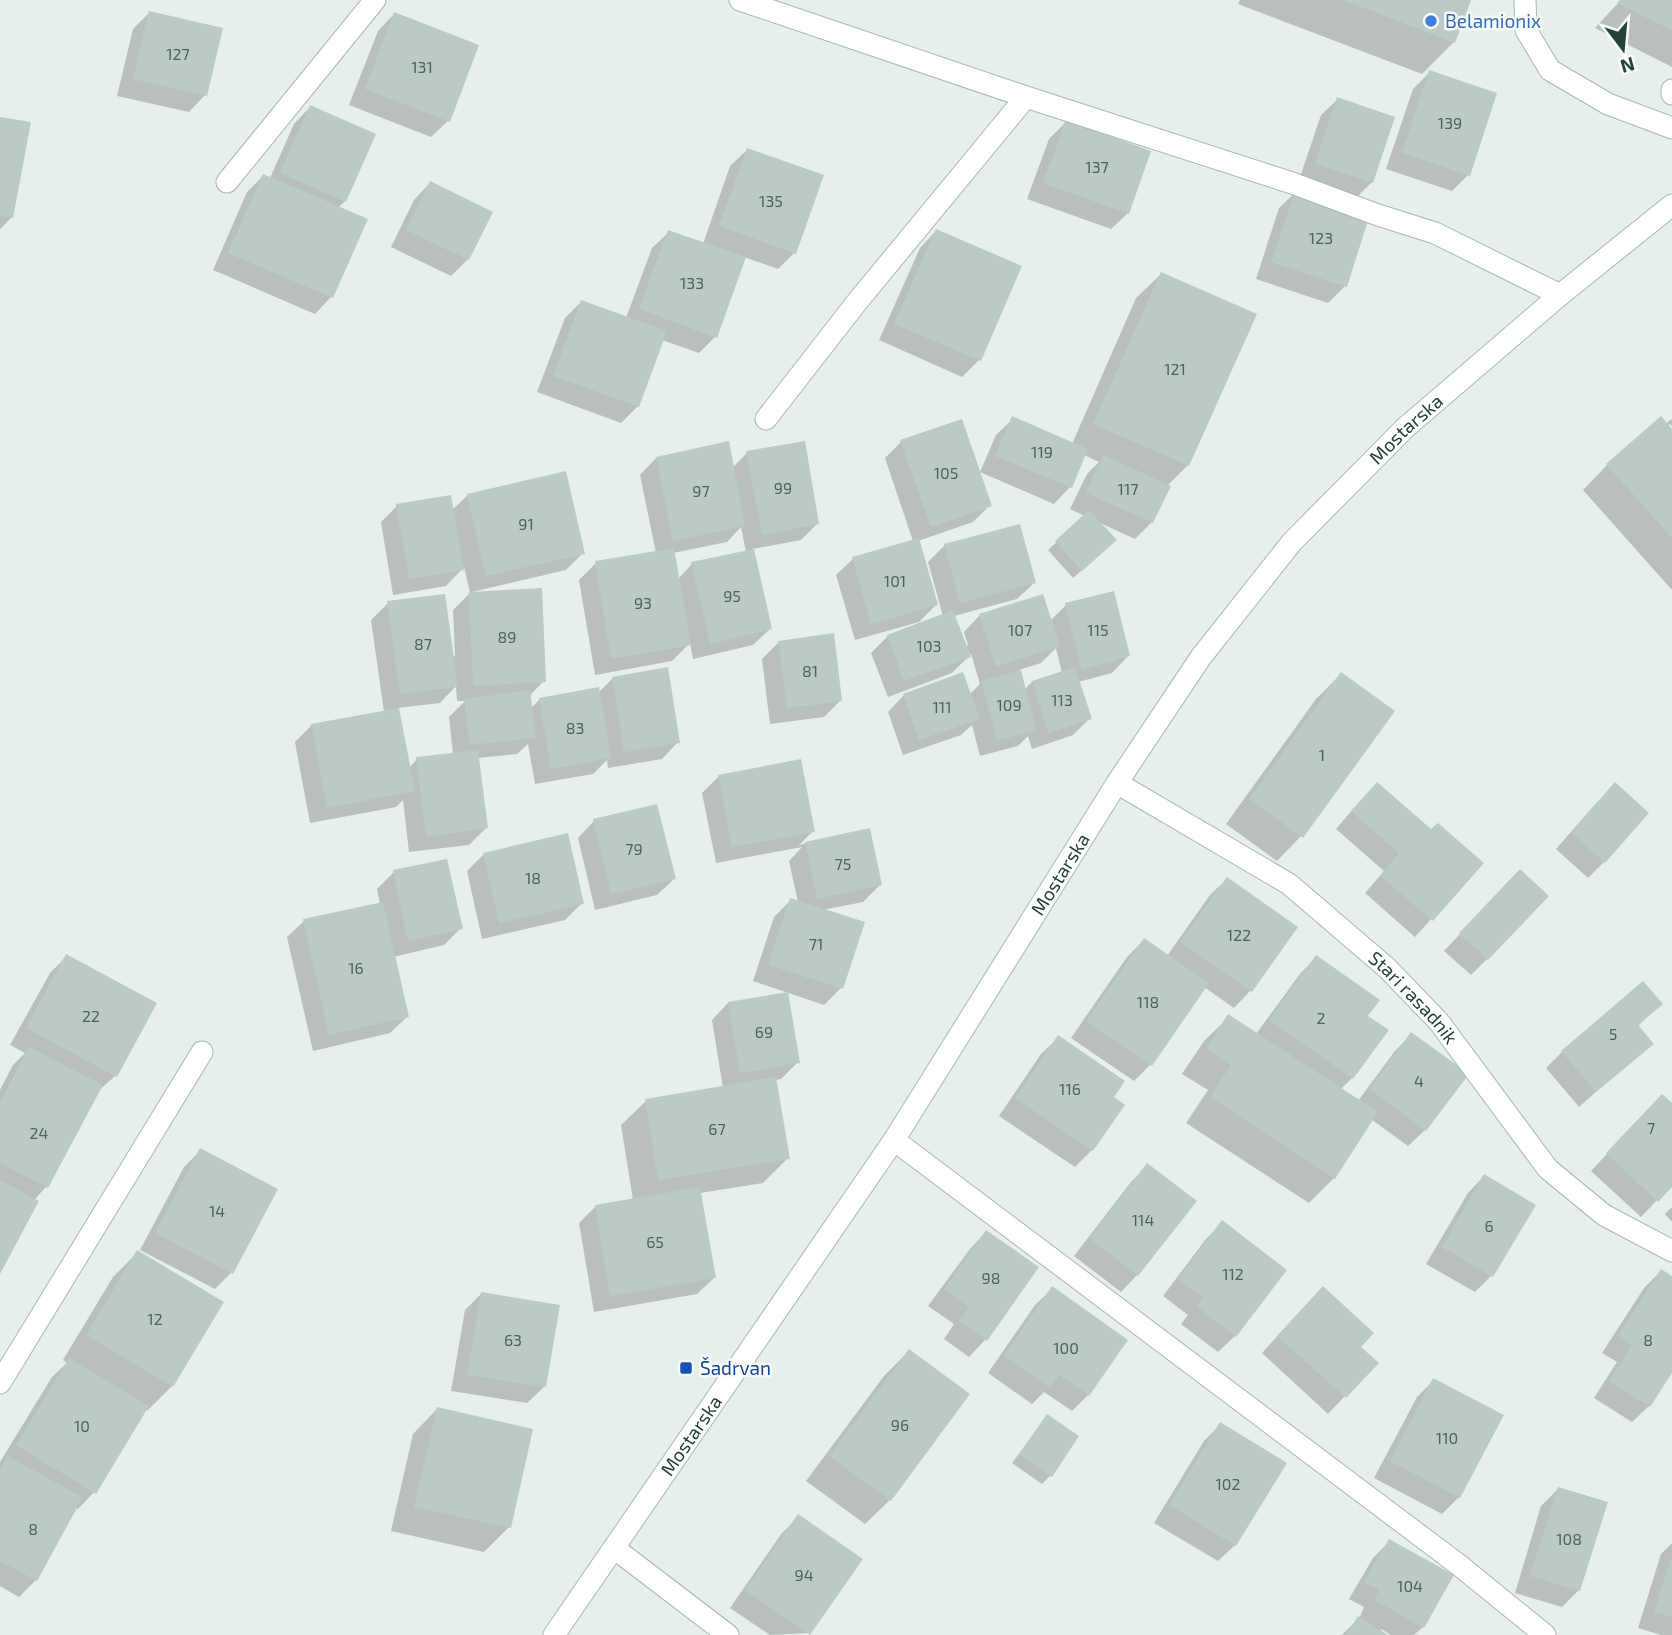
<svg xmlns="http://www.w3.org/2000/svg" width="1672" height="1635" viewBox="0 0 1672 1635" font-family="'Exo 2',sans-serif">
  <rect width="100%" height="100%" fill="#e6efeb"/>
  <!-- shadow -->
  <path fill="#0003" fill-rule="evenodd" d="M1240,0H1469L1454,42L1422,74L1238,4Z
    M1621,0H1672V67L1595,28Z
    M149,13L205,95L189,112L117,96L133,29Z
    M394,14L448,121L431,137L349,105L378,31Z
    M1430,72L1468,175L1452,191L1386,169L1413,89Z
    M1338,99L1372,182L1355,199L1299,180L1321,115Z
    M310,107L345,201L338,208L331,297L315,314L213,270L247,192L263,176L270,178L294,124Z
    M0,119L12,217L0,229Z
    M1066,122L1128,213L1111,229L1027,199L1049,139Z
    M747,150L794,253L778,269L744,257L715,337L699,353L662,340L638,406L621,423L537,392L565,318L581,302L626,318L652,248L669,232L703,244L730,166Z
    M430,183L468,259L451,276L391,247L414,200Z
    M1296,192L1345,286L1328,303L1256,279L1279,208Z
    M936,231L979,360L962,377L879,340L920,248Z
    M1161,274L1188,465L1167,486L1152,522L1135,539L1098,522L1107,548L1073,578L1048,550L1085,516L1070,509L1087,474L1099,462L1084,455L1070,487L1054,504L980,472L996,435L1013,419L1072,444L1136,298Z
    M1672,419V426L1670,424L1667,426L1672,431V590L1583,490L1607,465Z
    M901,442L990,505L973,522L918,541L936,605L919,622L855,640L836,575L853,559L913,541L885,458Z
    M747,453L817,524L801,540L752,549L770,629L753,645L693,659L690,643L672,661L595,675L579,580L596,563L656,553L640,475L656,458L732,468ZM741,527L746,552L692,564L678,579L673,553L727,542Z
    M468,495L583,553L566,570L472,592L544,681L529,696L531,708L540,699L598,693L613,678L678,742L662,759L608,768L607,760L593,774L535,784L528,744L517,754L477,758L486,828L469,845L409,852L403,800L396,807L310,823L295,742L312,725L384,712L371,620L388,603L452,656H455L453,610L470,593L464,567L446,586L393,595L381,522L397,506L452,510ZM456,686L457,701H465L449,717L453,754L417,759L409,768L397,708L440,703Z
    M945,545L1034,583L1017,599L954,616L965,646L968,645L964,632L980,615L1050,621L1066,605L1128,656L1112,673L1078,682L1090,718L1073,735L1032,749L1028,736L1018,746L980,756L972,725L961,735L903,755L888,712L904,695H969L980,684L971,654L952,673L888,697L871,653L888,636L943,616L928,562ZM1056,648L1062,673L1032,682L1024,690L1019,670L1041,663Z
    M779,642L841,700L824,717L770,724L762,659Z
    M1341,674L1301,836L1277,861L1226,824L1316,699Z
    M719,776L813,831L799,845L868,831L880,885L863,902L822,910L841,988L824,1005L753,981L774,917L791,900L798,902L789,861L802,847L716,863L702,793Z
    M1360,801L1431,832L1482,863L1415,937L1365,893L1384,871L1336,829Z
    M1598,801L1604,862L1588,878L1556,849Z
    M594,821L674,879L657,895L595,910L578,838Z
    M484,854L582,903L565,920L482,939L467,871Z
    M394,872L461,928L444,945L393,957L407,1017L390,1033L313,1051L287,937L304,921L380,904L377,889Z
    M1227,879L1296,928L1250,991L1234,1008L1204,987L1150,1065L1134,1081L1071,1038L1127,957L1144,940L1167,956L1210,895Z
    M1503,888L1487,959L1471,975L1444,951Z
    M67,956L155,1004L115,1076L97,1092L46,1187L34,1200L0,1270V1090L13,1065L25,1053L10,1045L50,973Z
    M1316,957L1366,1016L1352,1078L1341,1089L1358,1101L1395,1051L1412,1034L1425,1130L1408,1146L1371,1119L1334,1178L1309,1203L1186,1123L1208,1090L1182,1074L1204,1041L1229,1017L1256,1034L1300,974Z
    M728,1003L798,1062L781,1079L775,1080L788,1158L763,1183L700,1193L714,1278L697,1294L594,1312L579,1223L596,1206L633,1200L621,1125L646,1101L723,1088L712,1020Z
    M1660,1004L1637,1027L1651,1043L1579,1107L1546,1068L1562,1052Z
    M1058,1038L1111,1097L1092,1150L1075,1167L999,1116L1041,1054Z
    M1672,1106V1184L1641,1217L1591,1171L1645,1113Z
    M201,1150L231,1273L215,1289L140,1250L184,1167Z
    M1147,1166L1137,1275L1121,1292L1074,1256L1131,1182Z
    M1484,1176L1491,1276L1475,1292L1426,1264L1468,1193Z
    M1672,1207V1222L1665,1214Z
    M1222,1223L1235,1336L1218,1352L1181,1324L1188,1315L1163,1296L1206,1239Z
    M986,1232L1037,1268L985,1340L969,1357L944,1339L954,1324L928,1306L970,1249Z
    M137,1253L172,1386L147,1411L145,1409L94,1492L78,1509L76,1508L36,1580L19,1597L0,1586V1462L52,1377L67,1363L63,1360L113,1277Z
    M1661,1271L1672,1278V1369L1649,1406L1632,1422L1594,1398L1617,1362L1602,1353L1644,1288Z
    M1052,1289L1088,1395L1072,1411L1044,1392L1032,1404L988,1373L1035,1305Z
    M482,1293L544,1387L527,1403L451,1391L465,1310Z
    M1307,1304L1376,1363L1328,1414L1262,1353Z
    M909,1351L890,1500L865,1524L806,1481L884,1376Z
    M1434,1380L1459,1497L1442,1514L1374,1478L1417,1397Z
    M437,1409L509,1527L484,1552L391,1531L413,1434Z
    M1047,1416L1077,1436L1050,1476L1042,1484L1012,1463Z
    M1221,1424L1235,1545L1218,1561L1154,1523L1204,1441Z
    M1558,1489L1579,1590L1562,1607L1515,1593L1541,1506Z
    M799,1517L809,1633L770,1635L730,1608L782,1533Z
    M1390,1541L1423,1627L1414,1635H1391L1381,1629L1380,1632L1384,1635H1342L1360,1617L1364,1607L1349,1599L1373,1558Z
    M1672,1543V1635H1661L1638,1628L1661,1554Z"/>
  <!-- building -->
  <path fill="#bbcac4" d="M1343,0H1471L1455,43Z
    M1620,0H1672V30L1617,3Z
    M149,11L223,28L207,96L133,79Z
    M394,12L479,45L450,122L365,89Z
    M1429,70L1497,93L1470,176L1402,153Z
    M1337,97L1395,117L1373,183L1315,164Z
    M310,105L376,134L346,202L280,173Z
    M0,117L31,122L13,218L0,216Z
    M1066,120L1151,151L1129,214L1043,183Z
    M747,148L824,175L796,254L719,226Z
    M263,174L368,219L333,298L228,253Z
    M430,181L493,212L469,260L406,230Z
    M1295,190L1370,214L1347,287L1271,262Z
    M936,229L1022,266L981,361L894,324Z
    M668,230L746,257L717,338L639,309Z
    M1161,272L1257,314L1189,466L1093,424Z
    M581,300L667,331L639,407L553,376Z
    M1012,416L1088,449L1072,488L995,456Z
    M1661,416L1672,429V538L1606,464Z
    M962,419L992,506L931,527L900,440Z
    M729,441L745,526L673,541L656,457Z
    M805,441L819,524L762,535L746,451Z
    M1103,455L1171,486L1153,523L1086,493Z
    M566,471L585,554L486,576L467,494Z
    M451,495L464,570L409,579L396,504Z
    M1089,510L1117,540L1082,571L1055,541Z
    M1020,524L1036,583L960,603L944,544Z
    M919,538L938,605L871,624L852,557Z
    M674,548L691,645L611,659L595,561Z
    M754,549L772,629L710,644L691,562Z
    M542,588L546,682L473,686L469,592Z
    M1114,591L1130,656L1082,670L1065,603Z
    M445,594L458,687L400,694L387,601Z
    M1043,594L1060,646L996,667L979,614Z
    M953,610L971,657L904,681L887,635Z
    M834,633L842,701L787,708L778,641Z
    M668,667L680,743L624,752L612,677Z
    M1075,667L1092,719L1048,733L1032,681Z
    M1021,670L1036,730L997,741L981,681Z
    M963,672L980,719L919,740L903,694Z
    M1341,672L1395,711L1303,838L1249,799Z
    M599,687L611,758L551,769L539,698Z
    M530,690L536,738L470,745L464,699Z
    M399,708L415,791L327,808L311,724Z
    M478,750L488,828L426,837L416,757Z
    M801,759L815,832L732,847L718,775Z
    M1377,782L1431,829L1438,823L1484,863L1433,921L1380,876L1399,853L1351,811Z
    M1615,782L1649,813L1605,863L1571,832Z
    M657,804L676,879L611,894L593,819Z
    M870,828L882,885L817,899L805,842Z
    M568,833L584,904L499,923L483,853Z
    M447,859L463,929L408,941L393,870Z
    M1520,869L1549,896L1488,960L1459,933Z
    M1227,877L1298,927L1252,992L1180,942Z
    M790,898L865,922L843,989L768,965Z
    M383,902L409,1017L329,1035L303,919Z
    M1144,938L1209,983L1152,1066L1086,1021Z
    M66,954L157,1003L117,1077L26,1028Z
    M1316,955L1380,1000L1368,1016L1389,1030L1353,1079L1269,1020Z
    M1643,981L1663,1004L1638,1025L1654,1044L1596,1092L1561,1051Z
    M788,992L800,1063L740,1073L728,1002Z
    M1228,1014L1378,1112L1335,1179L1210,1097L1231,1065L1206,1049Z
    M1411,1032L1469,1074L1426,1131L1369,1089Z
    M1058,1035L1125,1081L1114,1097L1125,1105L1093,1151L1015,1098Z
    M29,1047L103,1085L48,1188L0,1163V1102Z
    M776,1077L790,1159L658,1180L645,1099Z
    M1662,1094L1672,1103V1187L1658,1202L1606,1153Z
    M200,1148L278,1189L233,1274L155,1233Z
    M1147,1163L1197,1201L1138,1276L1089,1238Z
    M1484,1174L1536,1205L1493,1277L1442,1247Z
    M0,1180L39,1201L0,1274Z
    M700,1187L716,1278L610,1296L595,1205Z
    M1222,1220L1287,1270L1236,1337L1197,1307L1203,1298L1178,1279Z
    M986,1230L1039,1267L987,1341L959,1321L969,1307L944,1289Z
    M137,1250L224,1302L173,1387L86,1335Z
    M1661,1269L1672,1276V1373L1650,1407L1609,1381L1632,1345L1618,1336Z
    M1052,1286L1128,1340L1089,1396L1060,1375L1050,1388L1004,1356Z
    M1323,1286L1374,1333L1361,1347L1379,1363L1346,1398L1277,1336Z
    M481,1292L560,1305L546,1387L467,1375Z
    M909,1349L970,1394L891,1501L829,1456Z
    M69,1358L149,1406L96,1494L16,1445Z
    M1433,1378L1504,1415L1460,1498L1390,1461Z
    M437,1407L533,1429L511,1528L414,1507Z
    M1047,1414L1079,1436L1052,1477L1019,1454Z
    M1220,1422L1287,1463L1236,1546L1169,1505Z
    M7,1456L83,1497L37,1581L0,1561V1469Z
    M1558,1487L1608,1502L1580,1591L1530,1576Z
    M798,1514L863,1559L810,1635L745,1590Z
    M1389,1539L1454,1575L1424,1628L1374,1600L1379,1590L1364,1582Z
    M1672,1555V1617L1654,1612Z
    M1358,1616L1388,1635H1346Z"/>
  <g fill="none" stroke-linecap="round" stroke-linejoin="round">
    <defs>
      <path id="service" d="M740,0L1026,97L1292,183L1378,215L1435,233L1560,295
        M1525,0L1526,30L1550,70L1608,104L1672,128
        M1672,90V94
        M227,182L375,0
        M766,419L857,302L1026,97"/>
      <g id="minor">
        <path id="s1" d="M1117,783L1289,884L1387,968L1439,1022L1548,1169L1604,1215L1672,1251"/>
        <path d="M894,1140L1459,1565L1545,1635"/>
        <path d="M0,1383L202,1052"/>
        <path d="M614,1548L728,1635"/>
      </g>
      <g id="secondary">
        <path id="s2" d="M554,1635L894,1140L1117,783L1201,657L1292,542L1405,428L1560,295L1672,205"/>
      </g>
    </defs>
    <!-- service casing -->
    <use href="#service" stroke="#a8b8b2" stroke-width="23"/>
    <!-- minor casing -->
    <use href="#minor" stroke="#a8b8b2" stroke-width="23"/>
    <!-- secondary casing -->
    <use href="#secondary" stroke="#a4bbb3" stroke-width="23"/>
    <!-- service -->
    <use href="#service" stroke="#fff" stroke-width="21"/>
    <!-- minor -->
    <use href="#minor" stroke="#fff" stroke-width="21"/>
    <!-- secondary -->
    <use href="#secondary" stroke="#fff" stroke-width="21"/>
  </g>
  <!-- markers -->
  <circle fill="#3f7fe0" stroke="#f7fbf9" stroke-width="2.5" cx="1431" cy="21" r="7"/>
  <rect fill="#1a4fb4" stroke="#f7fbf9" stroke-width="2.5" x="679" y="1361" width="14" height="14" rx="3.5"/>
  <g text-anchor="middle" stroke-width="5" stroke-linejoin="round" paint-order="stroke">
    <!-- number labels -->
    <g font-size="16" fill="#4a645c">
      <text x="178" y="60">127</text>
      <text x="422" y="73">131</text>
      <text x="1450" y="129">139</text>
      <text x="1097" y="173">137</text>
      <text x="771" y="207">135</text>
      <text x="1321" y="244">123</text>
      <text x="692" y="289">133</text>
      <text x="1175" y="375">121</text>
      <text x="1042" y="458">119</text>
      <text x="946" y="479">105</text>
      <text x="783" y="494">99</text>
      <text x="1128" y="495">117</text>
      <text x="701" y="497">97</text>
      <text x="526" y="530">91</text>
      <text x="895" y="587">101</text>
      <text x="732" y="602">95</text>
      <text x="643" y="609">93</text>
      <text x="1020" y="636">107</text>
      <text x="1098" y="636">115</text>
      <text x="507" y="643">89</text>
      <text x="423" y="650">87</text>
      <text x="929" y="652">103</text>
      <text x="810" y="677">81</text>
      <text x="1062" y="706">113</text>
      <text x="1009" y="711">109</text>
      <text x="942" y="713">111</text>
      <text x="575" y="734">83</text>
      <text x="1322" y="761">1</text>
      <text x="634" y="855">79</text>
      <text x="843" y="870">75</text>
      <text x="533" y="884">18</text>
      <text x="1239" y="941">122</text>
      <text x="816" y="950">71</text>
      <text x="356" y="974">16</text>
      <text x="1148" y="1008">118</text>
      <text x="91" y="1022">22</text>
      <text x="1321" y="1024">2</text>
      <text x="764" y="1038">69</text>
      <text x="1613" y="1040">5</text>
      <text x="1419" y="1087">4</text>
      <text x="1070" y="1095">116</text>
      <text x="1651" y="1134">7</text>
      <text x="717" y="1135">67</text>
      <text x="39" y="1139">24</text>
      <text x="217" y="1217">14</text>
      <text x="1143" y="1226">114</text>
      <text x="1489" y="1232">6</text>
      <text x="655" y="1248">65</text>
      <text x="1233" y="1280">112</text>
      <text x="991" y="1284">98</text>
      <text x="155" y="1325">12</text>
      <text x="513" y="1346">63</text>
      <text x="1648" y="1346">8</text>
      <text x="1066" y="1354">100</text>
      <text x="900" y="1431">96</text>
      <text x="82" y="1432">10</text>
      <text x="1447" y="1444">110</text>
      <text x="1228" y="1490">102</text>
      <text x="33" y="1535">8</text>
      <text x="1569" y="1545">108</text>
      <text x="804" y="1581">94</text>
      <text x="1410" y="1592">104</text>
    </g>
    <!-- shop labels -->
    <g font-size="19" fill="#366cbe" stroke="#f7fbf9" text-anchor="start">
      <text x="1445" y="28">Belamionix</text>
    </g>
    <!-- street labels -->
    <g font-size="19" fill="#24423a" stroke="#f7fbf9">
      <text dy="7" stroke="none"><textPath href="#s2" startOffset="1480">Mostarska</textPath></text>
      <text dy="7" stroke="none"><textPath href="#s2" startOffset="914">Mostarska</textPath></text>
      <text dy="7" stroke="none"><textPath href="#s1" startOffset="368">Stari rasadnik</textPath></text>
      <text dy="7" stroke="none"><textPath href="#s2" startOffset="242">Mostarska</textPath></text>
    </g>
    <!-- transit labels -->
    <g font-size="19" fill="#164399" stroke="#f7fbf9" text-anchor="start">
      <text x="700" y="1375">Šadrvan</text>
    </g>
  </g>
  <!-- north arrow -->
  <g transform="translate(1623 49) rotate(164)" stroke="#f7fbf9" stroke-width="5" paint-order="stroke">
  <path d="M0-5L12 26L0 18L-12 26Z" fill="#24423a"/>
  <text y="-10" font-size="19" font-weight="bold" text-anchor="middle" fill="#24423a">N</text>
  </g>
</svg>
